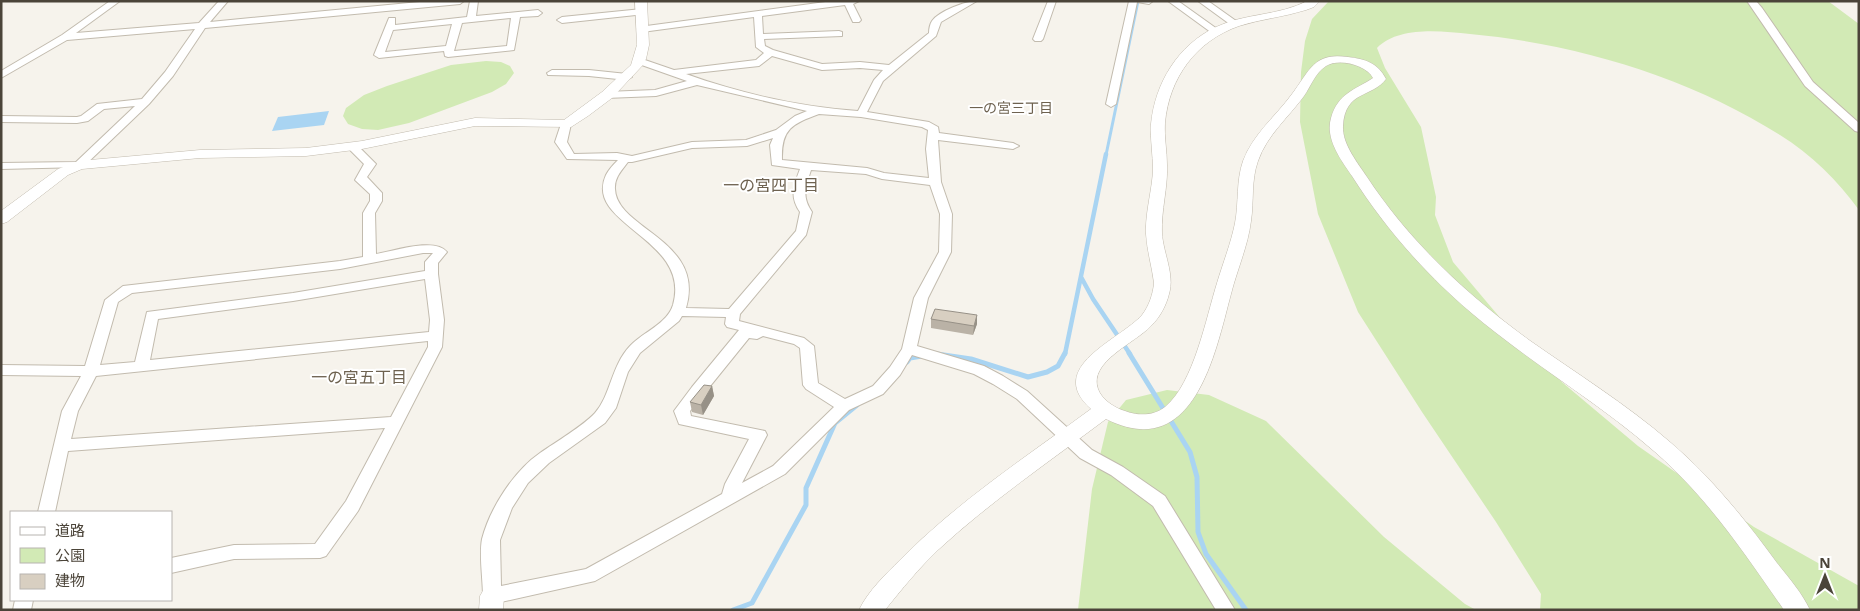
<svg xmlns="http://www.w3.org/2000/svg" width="1860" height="611" viewBox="0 0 1860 611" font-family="'Noto Sans','Noto Sans JP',sans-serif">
  <rect width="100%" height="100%" fill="#f6f3ec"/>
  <!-- green -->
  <path fill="#d2eab5" d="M1329,1H1828L1859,24V210C1838,181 1811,154 1780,135C1688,77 1578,44 1470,34C1440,31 1399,26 1377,48L1385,68L1421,127L1436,197L1435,215L1453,262L1507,326L1563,383L1638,446L1754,527L1859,586V610H1540L1541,594L1496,522L1422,412L1358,312L1318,214L1300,122L1301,72L1305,41L1312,19Z
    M486,61L501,62L510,66L514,73L506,84L492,92L409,123L378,130L362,129L348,124L343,116L346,108L364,95L387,86L451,65Z
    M1167,390L1209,395L1266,421L1384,537L1465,604L1476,610H1078L1092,489L1108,422L1126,400Z"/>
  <!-- water -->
  <path fill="#a9d4f2" d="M329,111L324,125L272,131L278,117Z"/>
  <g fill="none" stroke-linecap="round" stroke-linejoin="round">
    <!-- stream-far2 -->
    <path stroke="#a9d4f2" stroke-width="3" d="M1106,155L1138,1"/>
    <!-- stream-far1 -->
    <path stroke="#a9d4f2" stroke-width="4.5" d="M1081,277L1093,299L1130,354
      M1065,354L1106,154"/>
    <!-- stream -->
    <path stroke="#a9d4f2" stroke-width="5" d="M1129,353L1190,452L1197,477L1198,532L1206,554L1246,610
      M937,354L971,359L1028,377L1047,372L1058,366L1065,353
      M907,362L910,358L922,356
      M733,610L752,603L806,505V488L835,423L857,405"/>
    <defs>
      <path id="minor" d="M110,1H120L76,33L199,23L219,1H228L210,22L430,1H464L460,4L205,28L173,76L149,104L83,167L1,169V163L76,162L135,106L104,109L88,121L77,123L1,122V116L77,117L81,116L97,104L142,99L165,72L195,29L67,40L1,78V71L62,35Z
        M470,1H478L476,16L538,10L542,13L538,16L520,17L514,50L448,57L445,56L444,51L379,58L374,55L389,18H395V25L467,17ZM511,18L507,46L454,51L462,23ZM452,24L446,46L385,52L393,30Z
        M833,1H859L853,4L861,20L859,22H853L845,5L762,16L763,34L839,31L842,32V36L764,39L765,46L773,50L822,64L860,62L889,65L929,33C929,29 930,24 932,21C939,11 966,1 977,1L941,22L936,36L883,81L867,112L929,122L938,127L939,133L1013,143L1019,146L1013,149L938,140L941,182L952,214L951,252L928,298L917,346L984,366L1003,376L1027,391L1092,450L1123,467L1165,496L1235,610H1216L1153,506L1111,475L1080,458L1017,399L993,384L974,374L912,355L900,375L883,394L849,410L785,474L595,581L492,604L485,602L483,596C483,580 479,555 482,539C490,508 514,471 540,453C556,442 583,426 595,413C611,395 611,366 630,346C643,332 667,324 673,305C692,238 583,225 606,175C609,169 614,164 618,160L567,159L555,142L561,124L566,121L571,124L567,142L574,154L617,153L632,156L692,142L746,140L776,130L795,116L807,111L697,85L656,96L606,98L601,95L606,92L655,90L687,81L636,63V59H642L674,70L756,60L764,53L756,47L754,17L642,32L637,29L639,27ZM772,56L822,70L860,68L883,70L874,80L858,111C801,107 739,93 686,74L759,66ZM819,114L861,117L922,127L928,130L926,149L929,178L884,173L867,168L782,160C781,129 792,124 819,114ZM773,138L770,145L772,165L800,169C794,185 789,196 800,212L796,231L729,309L686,308C706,240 616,229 615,189C614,178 622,170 628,162H632L692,148L747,146ZM811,170L866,174L882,179L930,185L940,214L939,252L914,298L902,349L890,367L873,386L845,399L818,383L814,346L804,338L739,321L740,314L806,235L812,212C801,196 806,186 811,170ZM682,316L726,317L725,324L727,327L739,330L692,387L674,411L679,424L749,439L725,484L722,494L586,569L501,586L500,540L512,508L528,483L549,463L605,423L616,408L628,372L640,353L679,321ZM763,336L794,344L800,348L803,385L806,389L834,407L773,466L742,483L767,435L765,431L691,416L690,411L749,338L757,339Z
        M1048,1H1056L1043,39L1041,41H1035L1033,39Z
        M1129,1H1153L1149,4L1137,2L1116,104L1111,107L1106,104Z
        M1168,1H1178L1220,31L1215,34L1212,33Z
        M1198,1H1208L1239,23L1234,26L1231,25Z
        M1747,1H1756L1762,8L1813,82L1859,123V132L1855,131L1805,86Z
        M642,9L646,12L645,14L562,23L557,20L562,17Z
        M552,70H589L627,74L632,77L627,80L589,76L548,75L547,73Z
        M352,143L356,144L376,164L367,177L382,193V201L375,213L376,254C394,251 435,237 447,252L438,263V274L444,320L442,347L358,511L326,556L320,558L234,559L171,573V558L234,545L315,544L346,501L385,428L68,451L55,512H38L62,411L81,376L1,375V365L85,366L105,300L123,286L340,261L363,257V213L370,201V194L355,180L364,164L346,146ZM423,253H433L425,262V271L293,293L147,312L135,362L100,365L118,302L132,293L340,269ZM425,279L430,320L429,332L150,360L158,319L293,301ZM428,341V347L391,417L71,439L78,411L96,376Z
        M15,600H33L31,610H13Z"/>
      <path id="tertiary" d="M635,1H647L649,45L646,59L642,66L612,98L588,116L571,127L475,126L362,149L306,156L200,158L82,169L68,175L7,222L1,224V211L58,169L79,161L200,150L306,148L362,141L475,118L564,120L602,92L631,65L637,45Z
        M1307,1H1320L1314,7L1306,10C1284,17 1261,19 1239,26C1196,41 1169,78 1165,123C1164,137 1167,151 1167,165C1168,188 1161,210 1162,233C1163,253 1175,274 1169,294C1166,306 1160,317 1151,326C1135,343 1088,362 1098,389C1102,400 1115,408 1125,411C1138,416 1154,416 1165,407C1194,383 1206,318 1217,283C1223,263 1231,243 1235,223C1239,202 1236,181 1243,161C1253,134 1276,116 1292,94C1310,70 1314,52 1348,57C1365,59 1378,63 1386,79C1372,98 1345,90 1343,126C1342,144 1358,163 1367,177C1410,242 1466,294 1529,340C1576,373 1626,404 1670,442C1711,477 1745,519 1777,563C1789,578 1802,593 1810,610H1784C1745,554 1707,497 1655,452C1605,408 1547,373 1495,332C1438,288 1390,236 1352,176C1341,160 1325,139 1331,118C1338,93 1355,90 1373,78C1366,65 1339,58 1326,66C1315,73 1311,86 1304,96C1288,118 1267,135 1258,161C1251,180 1254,201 1251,221C1248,246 1237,270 1231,294C1215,354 1194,463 1106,419C1050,461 990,502 938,550C919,568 902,589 885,610H859C868,591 886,574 900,560C957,502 1026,457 1091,409C1044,367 1120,340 1142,315C1149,306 1153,294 1154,283C1152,267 1147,251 1146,234C1145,213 1152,191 1153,170C1153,155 1150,139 1151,124C1155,83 1178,45 1216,27C1245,13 1279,16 1307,1Z
        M492,586L500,589L504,596L503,610H479L480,596L484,589Z"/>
    </defs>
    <!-- minor casing -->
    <use href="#minor" stroke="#c2bbae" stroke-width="2"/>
    <!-- tertiary casing -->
    <use href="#tertiary" stroke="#c2bbae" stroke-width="1"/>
    <!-- minor -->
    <use href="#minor" fill="#fff" fill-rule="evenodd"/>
    <!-- tertiary -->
    <use href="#tertiary" fill="#fff" fill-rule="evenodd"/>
  </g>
  <!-- wall -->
  <path fill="#bab2a6" d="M977,315V324L973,335L931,328V319Z
    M712,386L714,396L703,415L692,412L690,402Z"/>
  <!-- shaded-wall -->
  <path fill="#979187" d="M977,315V324L973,335L974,326Z
    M712,386L714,396L703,415L701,405Z"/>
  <!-- building -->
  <path fill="#d8cfc1" stroke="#979187" d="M935,309L977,315L974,326L931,319Z
    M704,385L712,386L701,405L690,402Z"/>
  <g text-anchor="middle" stroke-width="4" stroke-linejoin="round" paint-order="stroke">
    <!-- far-neighbourhood labels -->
    <g font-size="14" fill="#6e6250" stroke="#fff">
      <text x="1011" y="113">一の宮三丁目</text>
    </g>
    <!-- neighbourhood labels -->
    <g font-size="16" fill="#6e6250" stroke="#fff">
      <text x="771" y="191">一の宮四丁目</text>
      <text x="359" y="383">一の宮五丁目</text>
    </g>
  </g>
  <!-- border -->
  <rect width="1860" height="611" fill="none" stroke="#4b4439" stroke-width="5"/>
  <!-- legend -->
  <rect x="10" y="511" width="162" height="90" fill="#ffffff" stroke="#b7b4b0"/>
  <rect x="20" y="527" width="25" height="8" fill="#ffffff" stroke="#b7b4b0"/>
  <text x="55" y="536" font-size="15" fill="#4b4439">道路</text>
  <rect x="20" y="548" width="25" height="15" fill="#d2eab5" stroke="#b7b4b0"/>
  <text x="55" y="561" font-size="15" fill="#4b4439">公園</text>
  <rect x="20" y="574" width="25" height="15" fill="#d8cfc1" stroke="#b7b4b0"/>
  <text x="55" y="586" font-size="15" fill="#4b4439">建物</text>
  <!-- north arrow -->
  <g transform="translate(1825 576)" stroke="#ffffff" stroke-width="4" paint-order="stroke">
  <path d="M0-4L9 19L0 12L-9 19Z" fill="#4b4439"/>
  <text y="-8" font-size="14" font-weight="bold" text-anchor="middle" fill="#4b4439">N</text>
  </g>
</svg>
